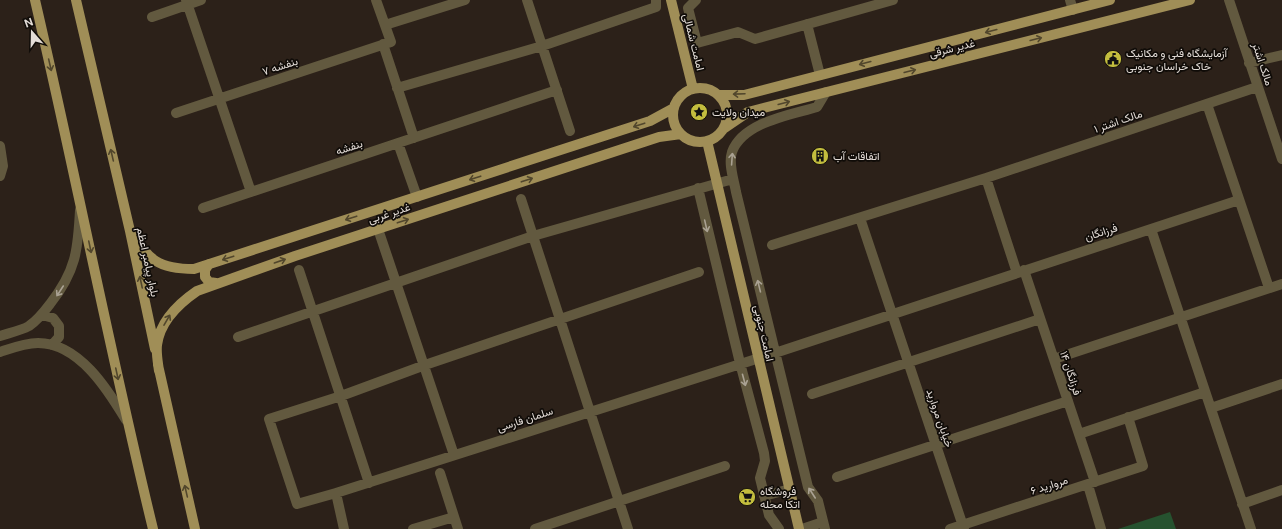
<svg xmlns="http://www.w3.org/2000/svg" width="1282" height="529" viewBox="0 0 1282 529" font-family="'Public Sans',Vazirmatn,sans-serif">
  <rect width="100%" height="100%" fill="#2c2119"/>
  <!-- green -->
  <path fill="#26522f" d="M1170,512L1176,529H1118Z"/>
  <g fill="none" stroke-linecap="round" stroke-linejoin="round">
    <!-- minor -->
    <path stroke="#62593f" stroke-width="10" d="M186,0L251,192
      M527,0L570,131
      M696,0L688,8L697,43L738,32L755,39L893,0
      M1070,0L1073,10
      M1229,0L1282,159
      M152,17L201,0
      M807,24L820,75
      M385,25L465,0
      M383,44L414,138
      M1249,63L1282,55
      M397,88L542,46L656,7V0
      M1207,104L1269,288
      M176,113L391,42L376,0
      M398,143L417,197
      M0,146L3,166L0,176
      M986,178L1017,273
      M698,188L740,363L764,453L765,461L760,478L769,515L779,529
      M521,199L628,529
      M203,208L557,90
      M860,218L964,529
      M378,229L454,455
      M1151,229L1239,200
      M772,245L986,178L1257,87
      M299,270L369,483
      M1024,270L1095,482
      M42,315L53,318L59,326V337L52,345
      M0,336C9,333 20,331 29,326C38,320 44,312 50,304C76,271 78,250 80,210
      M238,337L533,236L733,179
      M0,352C12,348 25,343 38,343C79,343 108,390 126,420
      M1054,359L1282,284
      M812,394L1040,319
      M1211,408L1282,384
      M1079,434L1205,392
      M440,473L458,529
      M837,477L1068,401
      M1088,485L1101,529
      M336,493L297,504L269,419L341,396L425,365L699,272
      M764,496L790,489
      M1242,504L1282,490
      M344,529L336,493L775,353L1151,229L1251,529
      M413,529L454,517
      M535,529L725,466
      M802,529L823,522
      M825,529L818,501L808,487L736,192C734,180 728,164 732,152C743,122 791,115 817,107L826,92
      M950,529L1143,466L1128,417"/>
    <!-- major -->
    <path stroke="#a08e57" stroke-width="10" d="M35,0C76,176 110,353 153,529
      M76,0L130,231L155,349
      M671,0L693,89
      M673 115a27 27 0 1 1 54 0a27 27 0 1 1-54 0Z
      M718,95H744L1110,0
      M723,129L748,112L1190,0
      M707,141L799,529
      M130,231C148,260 159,269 194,269L650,121L674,108
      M209,264L205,270V277L209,282L216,283
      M158,365L195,529
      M159,371C158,363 156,353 157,345C160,321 178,304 197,291L295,256L659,137L681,134"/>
  </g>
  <!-- one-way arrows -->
  <defs><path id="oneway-shaft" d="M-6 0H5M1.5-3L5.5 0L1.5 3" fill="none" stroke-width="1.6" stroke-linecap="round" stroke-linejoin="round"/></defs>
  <g stroke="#51462c">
    <use href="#oneway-shaft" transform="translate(991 31) rotate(165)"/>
    <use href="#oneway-shaft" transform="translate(1036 39) rotate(-14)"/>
    <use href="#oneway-shaft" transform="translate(865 63) rotate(165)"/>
    <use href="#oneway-shaft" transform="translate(50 65) rotate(77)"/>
    <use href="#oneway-shaft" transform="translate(910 71) rotate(-14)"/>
    <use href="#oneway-shaft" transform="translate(739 94) rotate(178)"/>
    <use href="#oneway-shaft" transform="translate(784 103) rotate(-15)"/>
    <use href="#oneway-shaft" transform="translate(639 125) rotate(162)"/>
    <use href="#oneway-shaft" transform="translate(112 155) rotate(-103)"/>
    <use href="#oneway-shaft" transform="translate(475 178) rotate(162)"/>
    <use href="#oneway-shaft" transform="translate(527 180) rotate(-18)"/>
    <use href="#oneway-shaft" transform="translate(351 218) rotate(162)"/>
    <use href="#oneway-shaft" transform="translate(403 221) rotate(-18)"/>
    <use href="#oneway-shaft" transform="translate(90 247) rotate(78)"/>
    <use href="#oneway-shaft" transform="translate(228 258) rotate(162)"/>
    <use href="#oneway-shaft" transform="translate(280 261) rotate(-19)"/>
    <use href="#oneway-shaft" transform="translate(141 282) rotate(-102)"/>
    <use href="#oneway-shaft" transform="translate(167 320) rotate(-60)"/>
    <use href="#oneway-shaft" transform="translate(117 374) rotate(78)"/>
    <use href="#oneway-shaft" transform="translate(186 491) rotate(-103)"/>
  </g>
  <g stroke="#aaa293">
    <use href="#oneway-shaft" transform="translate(732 159) rotate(-86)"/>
    <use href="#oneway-shaft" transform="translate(706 226) rotate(77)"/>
    <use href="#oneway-shaft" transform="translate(759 286) rotate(-104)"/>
    <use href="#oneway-shaft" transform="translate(60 291) rotate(123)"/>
    <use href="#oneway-shaft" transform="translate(744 380) rotate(75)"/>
    <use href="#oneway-shaft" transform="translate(812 493) rotate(-123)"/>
  </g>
  <!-- icons -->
  <defs>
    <symbol id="civic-disc" viewBox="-11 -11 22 22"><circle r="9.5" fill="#c3bd3e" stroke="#100c08"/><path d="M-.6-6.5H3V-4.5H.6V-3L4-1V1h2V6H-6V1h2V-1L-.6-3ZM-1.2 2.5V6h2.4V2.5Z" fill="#111"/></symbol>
    <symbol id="sight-disc" viewBox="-11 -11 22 22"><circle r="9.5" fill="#c3bd3e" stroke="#100c08"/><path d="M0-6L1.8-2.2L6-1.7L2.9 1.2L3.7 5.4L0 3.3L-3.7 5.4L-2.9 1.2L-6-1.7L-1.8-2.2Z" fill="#111"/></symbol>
    <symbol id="building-disc" viewBox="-11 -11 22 22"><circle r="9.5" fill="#c3bd3e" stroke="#100c08"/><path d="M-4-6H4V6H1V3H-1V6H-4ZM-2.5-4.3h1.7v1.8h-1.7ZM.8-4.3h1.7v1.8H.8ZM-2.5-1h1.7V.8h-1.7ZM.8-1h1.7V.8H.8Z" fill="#111"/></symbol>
    <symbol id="supermarket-disc" viewBox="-11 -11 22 22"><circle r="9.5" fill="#c3bd3e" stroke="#100c08"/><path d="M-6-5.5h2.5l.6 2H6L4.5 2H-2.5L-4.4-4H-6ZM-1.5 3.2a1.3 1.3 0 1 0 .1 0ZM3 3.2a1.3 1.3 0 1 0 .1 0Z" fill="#111"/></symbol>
  </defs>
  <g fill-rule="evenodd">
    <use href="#civic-disc" x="1103" y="49" width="20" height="20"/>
    <use href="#sight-disc" x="689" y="102" width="20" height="20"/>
    <use href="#building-disc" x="810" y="146" width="20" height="20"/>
    <use href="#supermarket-disc" x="737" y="487" width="20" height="20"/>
  </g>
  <g text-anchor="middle" stroke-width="3.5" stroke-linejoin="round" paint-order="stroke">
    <!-- street labels -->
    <g font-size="11" fill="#e4ddd8" stroke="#100c08">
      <text transform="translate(694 42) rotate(76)" y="4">امامت شمالی</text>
      <text transform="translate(952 48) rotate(-14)" y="4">غدیر شرقی</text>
      <text transform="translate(1263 64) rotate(72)" y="4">مالک اشتر</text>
      <text transform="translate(280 66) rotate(-18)" y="4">بنفشه ۷</text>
      <text transform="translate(1118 121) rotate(-19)" y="4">مالک اشتر ۱</text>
      <text transform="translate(349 147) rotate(-18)" y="4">بنفشه</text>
      <text transform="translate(389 213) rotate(-18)" y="4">غدیر غربی</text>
      <text transform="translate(1101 232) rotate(-18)" y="4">فرزانگان</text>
      <text transform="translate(148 262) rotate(78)" y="4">بلوار پیامبر اعظم</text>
      <text transform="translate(764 333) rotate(77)" y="4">امامت جنوبی</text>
      <text transform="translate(1071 373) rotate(72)" y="4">فرزانگان ۱۴</text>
      <text transform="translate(940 418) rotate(71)" y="4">خیابان مروارید</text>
      <text transform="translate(525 419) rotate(-18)" y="4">سلمان فارسی</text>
      <text transform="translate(1049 485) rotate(-18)" y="4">مروارید ۶</text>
    </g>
    <!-- poi labels -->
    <g font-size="11" fill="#e4ddd8" stroke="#100c08" text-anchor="start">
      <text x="1126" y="57">آزمایشگاه فنی و مکانیک<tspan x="1126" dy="13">خاک خراسان جنوبی</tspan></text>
      <text x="712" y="116">میدان ولایت</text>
      <text x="833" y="160">اتفاقات آب</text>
      <text x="760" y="495">فروشگاه<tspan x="760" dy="13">اتکا محله</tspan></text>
    </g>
  </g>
  <!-- north arrow -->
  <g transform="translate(32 32) rotate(340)" stroke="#100c08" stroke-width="3" paint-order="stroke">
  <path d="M0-3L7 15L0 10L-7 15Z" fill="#e4ddd8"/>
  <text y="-6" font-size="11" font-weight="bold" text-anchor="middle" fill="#e4ddd8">N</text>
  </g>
</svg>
